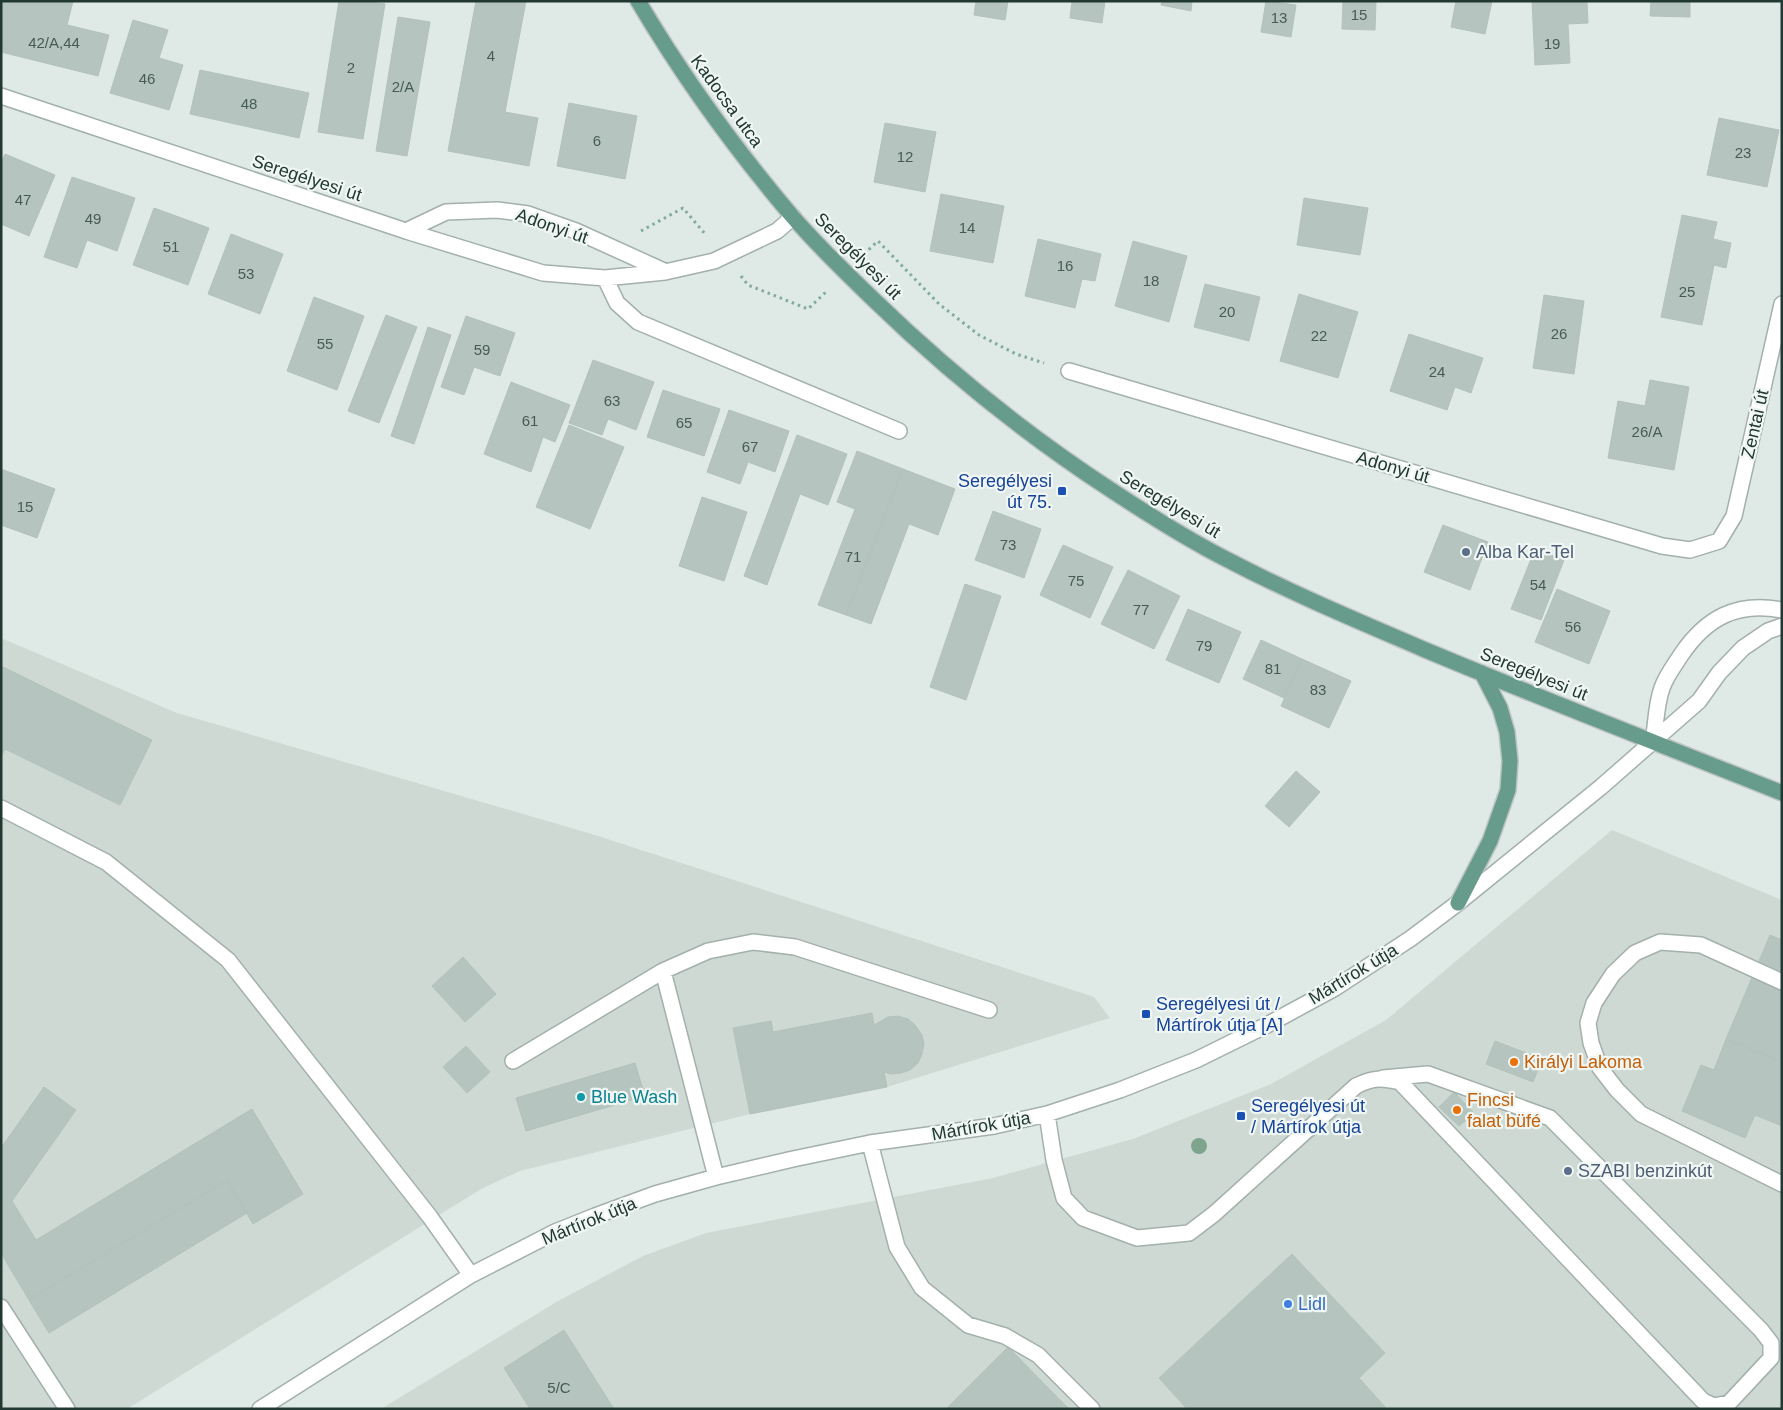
<svg xmlns="http://www.w3.org/2000/svg" width="1783" height="1410" viewBox="0 0 1783 1410" font-family="Arial,sans-serif">
  <rect width="100%" height="100%" fill="#dfe9e5"/>
  <!-- built -->
  <path fill="#ced9d4" d="M1,638L177,713L595,835L1094,997L1110,1018L887,1087L750,1114L520,1171L481,1189L127,1409H1Z
    M1612,830L1782,900V1409H381L558,1301L643,1256L706,1233L993,1178L1133,1139L1271,1084L1386,1020Z"/>
  <!-- building -->
  <path fill="#b5c4be" stroke="#b2c2bb" d="M1,1H73L67,25L109,35L98,76L1,52Z
    M339,1H366L385,4L363,139L318,132Z
    M476,1H526L505,112L538,118L529,166L448,151Z
    M976,1H1008L1005,20L974,15Z
    M1072,1H1105L1102,23L1070,18Z
    M1162,1H1192L1191,11L1161,5Z
    M1266,1L1296,5L1291,37L1261,32Z
    M1343,1H1376L1375,30L1342,29Z
    M1456,1H1492L1485,34L1451,27Z
    M1532,1H1587L1588,23L1568,24L1570,63L1535,65Z
    M1651,1H1690V17L1650,16Z
    M398,17L430,22L407,156L376,151Z
    M133,20L168,30L159,58L183,65L169,110L110,93Z
    M200,70L309,93L299,138L190,114Z
    M569,103L637,116L625,179L557,166Z
    M1719,118L1779,130L1767,187L1707,175Z
    M885,123L936,132L925,192L874,182Z
    M5,154L55,175L29,236L1,224V163Z
    M72,177L135,198L117,251L87,240L77,268L44,257Z
    M941,194L1004,206L993,263L930,251Z
    M1304,198L1368,208L1360,255L1297,245Z
    M154,208L209,228L188,285L133,265Z
    M1682,215L1717,222L1713,239L1731,243L1726,268L1714,265L1702,325L1661,317Z
    M231,234L283,254L260,314L208,294Z
    M1038,239L1101,254L1095,281L1082,279L1075,308L1025,296Z
    M1133,241L1187,256L1169,322L1115,306Z
    M1205,284L1260,297L1249,341L1194,327Z
    M1299,294L1358,312L1338,378L1280,361Z
    M1544,295L1584,301L1574,374L1533,368Z
    M314,297L364,316L337,390L287,371Z
    M386,315L417,327L379,423L348,411Z
    M466,316L515,333L500,376L474,367L464,395L441,387Z
    M428,327L451,335L414,444L391,436Z
    M1409,334L1483,358L1471,393L1455,387L1447,410L1390,391Z
    M593,360L654,382L636,430L608,419L602,435L569,423Z
    M1650,380L1689,387L1674,470L1608,458L1618,401L1645,406Z
    M511,382L570,405L555,442L543,437L531,472L484,454Z
    M663,390L720,409L704,456L647,437Z
    M729,410L789,431L775,472L748,462L740,484L707,472Z
    M569,425L624,447L590,529L536,507Z
    M797,435L847,454L828,505L800,494L767,585L744,576Z
    M857,451L903,469L846,615L818,605L855,509L837,502Z
    M1,469L55,489L37,538L1,525Z
    M903,469L955,489L938,535L909,524L871,624L846,615Z
    M702,497L747,512L724,581L679,566Z
    M993,511L1041,529L1024,578L975,560Z
    M1443,525L1488,542L1470,590L1424,572Z
    M1063,545L1113,567L1090,618L1040,595Z
    M1535,549L1564,560L1541,620L1511,609Z
    M1128,570L1180,596L1154,649L1101,624Z
    M965,584L1001,596L966,700L930,687Z
    M1557,589L1610,611L1589,664L1535,642Z
    M1188,609L1241,632L1219,683L1166,660Z
    M1261,640L1302,659L1284,698L1243,679Z
    M1302,659L1351,681L1329,728L1281,706Z
    M1,666L152,740L120,805L5,749L1,757Z
    M1296,771L1320,792L1289,827L1265,806Z
    M1770,935L1782,940V1062L1726,1039Z
    M463,957L496,994L465,1022L432,986Z
    M872,1013L874,1025L888,1017L898,1016L908,1019L916,1026L922,1035L924,1044L922,1054L918,1063L910,1070L901,1073L891,1074L884,1072L887,1087L750,1114L733,1028L771,1021L773,1032Z
    M1726,1039L1782,1062V1126L1755,1115L1745,1138L1682,1111L1701,1065L1714,1070Z
    M1495,1041L1542,1059L1533,1082L1486,1064Z
    M466,1046L490,1072L467,1093L443,1067Z
    M635,1063L645,1096L526,1131L516,1098Z
    M44,1087L76,1110L12,1201L36,1240L252,1109L303,1194L253,1224L227,1180L29,1300L1,1253V1148Z
    M1454,1092L1474,1113L1459,1126L1439,1107Z
    M227,1180L247,1213L49,1333L29,1300Z
    M1292,1254L1385,1353L1359,1378L1387,1409H1187L1159,1378Z
    M564,1330L614,1409H530L504,1368Z
    M1008,1347L1069,1409H946Z"/>
  <g fill="none" stroke-linecap="round" stroke-linejoin="round">
    <defs>
      <path id="minor" d="M1,96L406,231L543,273L605,278L665,272L714,261L777,231L793,217
        M406,231L446,212L497,210L528,214L576,231L664,271
        M605,278L617,303L638,322L899,431
        M1069,371L1662,546L1690,550L1719,541L1734,516L1782,304
        M1653,741C1656,725 1656,704 1662,688C1666,676 1674,666 1681,655C1706,618 1737,601 1782,610
        M1,808L106,862L228,960L430,1217L471,1275
        M663,971L716,1177
        M1782,982L1701,945L1660,942L1635,953L1613,974L1594,1003L1588,1023L1591,1043L1600,1068L1617,1090L1641,1114L1782,1184
        M513,1061L663,971L708,951L753,942L795,947L989,1010
        M1047,1114L1054,1160L1064,1198L1083,1218L1137,1238L1189,1233L1214,1214L1356,1086C1374,1077 1382,1078 1400,1082L1703,1401L1714,1406L1729,1403L1771,1358V1343L1761,1330L1550,1118L1428,1074L1383,1078
        M870,1143L897,1247L922,1288L968,1325L1005,1336L1038,1355L1092,1409
        M1,1307L67,1409
        M260,1409L471,1275L555,1232L595,1216L655,1194L716,1177L793,1159L870,1143L994,1126L1047,1114L1120,1090L1196,1060L1267,1025L1335,988L1410,939L1458,903L1601,787L1699,701L1719,673L1743,648L1768,631L1782,626"/>
      <path id="major" d="M638,1C683,77 735,149 792,216C817,245 845,272 872,298C946,370 1025,434 1111,490C1149,515 1188,540 1228,560C1291,593 1358,621 1423,649C1542,699 1662,745 1782,793
        M1458,903L1490,841L1508,790L1510,761L1507,732L1500,708L1482,673"/>
    </defs>
    <!-- minor casing -->
    <use href="#minor" stroke="#a3b0ac" stroke-width="18"/>
    <!-- major casing -->
    <use href="#major" stroke="#bdc3c2" stroke-width="18"/>
    <!-- path -->
    <path stroke="#82ab9d" stroke-width="3" stroke-dasharray="2.5 4" stroke-linecap="butt" d="M641,231L683,208L706,235
      M864,254L878,241L939,304L979,335L1016,354L1044,363
      M741,276L748,285L808,309L828,290"/>
    <!-- minor -->
    <use href="#minor" stroke="#fff" stroke-width="15"/>
    <!-- major -->
    <use href="#major" stroke="#679c8d" stroke-width="15"/>
  </g>
  <!-- trees -->
  <circle fill="#7ea48d" cx="1199" cy="1146" r="8"/>
  <!-- markers -->
  <g fill="#1a4fb4" stroke="#eff6f3" stroke-width="2">
    <rect x="1057" y="486" width="10" height="10" rx="2.5"/>
    <rect x="1141" y="1009" width="10" height="10" rx="2.5"/>
    <rect x="1236" y="1111" width="10" height="10" rx="2.5"/>
  </g>
  <g fill="#5c6f8a" stroke="#eff6f3" stroke-width="2">
    <circle cx="1466" cy="552" r="5"/>
    <circle cx="1568" cy="1171" r="5"/>
  </g>
  <g fill="#e8710a" stroke="#eff6f3" stroke-width="2">
    <circle cx="1514" cy="1062" r="5"/>
    <circle cx="1457" cy="1110" r="5"/>
  </g>
  <circle fill="#0f9aa8" stroke="#eff6f3" stroke-width="2" cx="581" cy="1097" r="5"/>
  <circle fill="#3f7fe0" stroke="#eff6f3" stroke-width="2" cx="1288" cy="1304" r="5"/>
  <g text-anchor="middle" stroke-width="4.5" stroke-linejoin="round" paint-order="stroke">
    <!-- number labels -->
    <g font-size="15" fill="#475b55">
      <text x="1359" y="20">15</text>
      <text x="1279" y="23">13</text>
      <text x="54" y="48">42/A,44</text>
      <text x="1552" y="49">19</text>
      <text x="491" y="61">4</text>
      <text x="351" y="73">2</text>
      <text x="147" y="84">46</text>
      <text x="403" y="92">2/A</text>
      <text x="249" y="109">48</text>
      <text x="597" y="146">6</text>
      <text x="1743" y="158">23</text>
      <text x="905" y="162">12</text>
      <text x="23" y="205">47</text>
      <text x="93" y="224">49</text>
      <text x="967" y="233">14</text>
      <text x="171" y="252">51</text>
      <text x="1065" y="271">16</text>
      <text x="246" y="279">53</text>
      <text x="1151" y="286">18</text>
      <text x="1687" y="297">25</text>
      <text x="1227" y="317">20</text>
      <text x="1559" y="339">26</text>
      <text x="1319" y="341">22</text>
      <text x="325" y="349">55</text>
      <text x="482" y="355">59</text>
      <text x="1437" y="377">24</text>
      <text x="612" y="406">63</text>
      <text x="530" y="426">61</text>
      <text x="684" y="428">65</text>
      <text x="1647" y="437">26/A</text>
      <text x="750" y="452">67</text>
      <text x="25" y="512">15</text>
      <text x="1008" y="550">73</text>
      <text x="853" y="562">71</text>
      <text x="1076" y="586">75</text>
      <text x="1538" y="590">54</text>
      <text x="1141" y="615">77</text>
      <text x="1573" y="632">56</text>
      <text x="1204" y="651">79</text>
      <text x="1273" y="674">81</text>
      <text x="1318" y="695">83</text>
      <text x="559" y="1393">5/C</text>
    </g>
    <!-- street labels -->
    <g font-size="18" fill="#223832" stroke="#eff6f3">
      <text transform="translate(727 101) rotate(54)" y="6">Kadocsa utca</text>
      <text transform="translate(307 178) rotate(18)" y="6">Seregélyesi út</text>
      <text transform="translate(552 226) rotate(19)" y="6">Adonyi út</text>
      <text transform="translate(858 256) rotate(45)" y="6">Seregélyesi út</text>
      <text transform="translate(1755 424) rotate(-77)" y="6">Zentai út</text>
      <text transform="translate(1393 467) rotate(16)" y="6">Adonyi út</text>
      <text transform="translate(1170 504) rotate(31)" y="6">Seregélyesi út</text>
      <text transform="translate(1534 674) rotate(22)" y="6">Seregélyesi út</text>
      <text transform="translate(1353 974) rotate(-31)" y="6">Mártírok útja</text>
      <text transform="translate(981 1126) rotate(-10)" y="6">Mártírok útja</text>
      <text transform="translate(589 1221) rotate(-22)" y="6">Mártírok útja</text>
    </g>
    <!-- transit labels -->
    <g font-size="18" fill="#164399" stroke="#eff6f3" text-anchor="start">
      <text x="1052" y="487" text-anchor="end">Seregélyesi<tspan x="1052" dy="21">út 75.</tspan></text>
      <text x="1156" y="1010">Seregélyesi út /<tspan x="1156" dy="21">Mártírok útja [A]</tspan></text>
      <text x="1251" y="1112">Seregélyesi út<tspan x="1251" dy="21">/ Mártírok útja</tspan></text>
    </g>
    <!-- service labels -->
    <g font-size="18" fill="#4e5e75" stroke="#eff6f3" text-anchor="start">
      <text x="1476" y="558">Alba Kar-Tel</text>
      <text x="1578" y="1177">SZABI benzinkút</text>
    </g>
    <!-- food labels -->
    <g font-size="18" fill="#c56008" stroke="#eff6f3" text-anchor="start">
      <text x="1524" y="1068">Királyi Lakoma</text>
      <text x="1467" y="1106">Fincsi<tspan x="1467" dy="21">falat büfé</tspan></text>
    </g>
    <!-- culture labels -->
    <g font-size="18" fill="#0d838f" stroke="#eff6f3" text-anchor="start">
      <text x="591" y="1103">Blue Wash</text>
    </g>
    <!-- shop labels -->
    <g font-size="18" fill="#366cbe" stroke="#eff6f3" text-anchor="start">
      <text x="1298" y="1310">Lidl</text>
    </g>
  </g>
  <!-- border -->
  <rect width="1783" height="1410" fill="none" stroke="#223832" stroke-width="5"/>
</svg>
